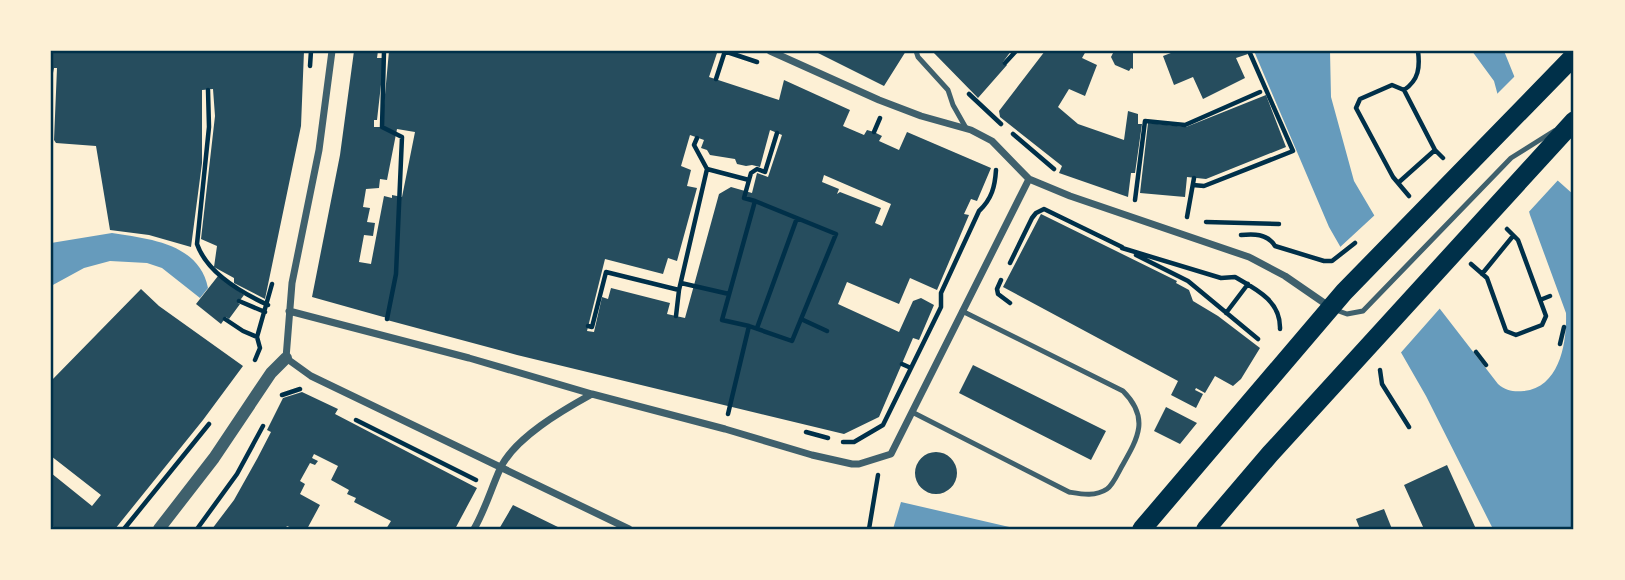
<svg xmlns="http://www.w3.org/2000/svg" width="1625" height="580" viewBox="0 0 1625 580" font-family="'IBM Plex Sans',sans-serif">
  <rect width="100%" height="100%" fill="#fdf0d5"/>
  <!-- water -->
  <path fill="#669bbc" d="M1254,51H1330L1331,97L1354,181L1377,220L1440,309L1498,384C1506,391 1514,392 1524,391C1560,387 1567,342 1566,313L1530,215L1494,81L1472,51H1504L1556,179L1574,195V529H1493L1426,396L1329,227Z
    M112,233C149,239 199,243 208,288L200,298L162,268L147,263L110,261L84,268L51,286V243Z
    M901,502L1018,529H893Z"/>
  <!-- pier -->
  <path fill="#fdf0d5" d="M1518,73L1560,178L1526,215L1494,97Z
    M1377,213L1442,306L1397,357L1338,249Z"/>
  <!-- building -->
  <path fill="#264d5e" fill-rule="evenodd" d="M51,51H304L301,126L265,299L234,283V278L214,267L217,246L201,239L215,116L213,89L202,90V163L191,247L149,235L110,230L96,146L56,143L54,140L57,68H54L53,73H51Z
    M354,51H378L377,58H384L377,120H374V127H382L389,51H712L717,53L709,77L779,100L784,80L850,110L843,126L864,135L867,130L874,132L882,136L879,141L899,150L907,132L991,168L977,201L971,199L964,214L969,215L937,290L910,278L899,304L847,282L838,304L899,332L913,301L921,298L934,305L919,340L913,338L879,417L844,434L517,355L387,320V318L312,297L340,155ZM397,129L415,132L402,197L392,195V198L384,196L371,264L359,262L364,235L373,236L375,223L367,222L370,208L363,207L366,189L379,188L380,179L387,180ZM770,130L782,135L768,177L757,173L752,193L731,187L719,194L685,318L667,314L670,303L611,288L608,299L602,297L594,332L587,331L605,259L663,274L668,258L677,261L697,188L687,186L691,170L681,166L690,135L704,140L701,148L707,150L710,155L735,159L737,164L746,166L752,165L760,167ZM824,175L891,204L882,226L875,223L881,208L840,192L837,194L839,189L822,182Z
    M814,51H906L884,86Z
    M932,51H1011L1003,62L1007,65L978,98Z
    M1045,51H1086L1082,58L1097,65L1085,96L1069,89L1058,107L1078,124L1124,140L1128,111L1138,114V124H1142L1135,173H1131L1128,197L1059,173L1062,166L1000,117L999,111Z
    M1114,51H1133V69L1131,68L1129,71L1115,65L1111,57Z
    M1176,51H1247L1248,54L1236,58L1245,78L1203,99L1193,77L1174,85L1163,56Z
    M1266,95L1286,147L1206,179L1187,177L1185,197L1140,193L1148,123L1186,127Z
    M1041,214L1177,281L1176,283L1189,290L1193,301L1218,316L1260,348L1241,379L1233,386L1215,376L1205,393L1196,388L1195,390L1203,394L1196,408L1171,395L1178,381L1003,287Z
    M218,276L244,295L238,303L240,304L229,319L226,317L221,324L196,304Z
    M141,289L159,306L243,366L203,420L115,529H56L51,525V473L92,506L101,495L51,456V381Z
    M973,365L1106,431L1091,460L959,393Z
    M302,392L338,409L335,414L477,488L455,529H386L391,521L354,502L356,498L347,494L349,490L331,480L338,466L314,454L312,458L318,461L315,465L310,463L300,481L305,484L300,494L320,505L307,529H294L287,526L285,529H212L234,500L257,459L271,432L267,430L283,398Z
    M1166,407L1197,423L1180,444L1154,431Z
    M915 473a21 21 0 1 1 42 0a21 21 0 1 1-42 0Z
    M1447,465L1476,529H1424L1404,485Z
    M513,505L562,529H499Z
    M1384,509L1392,529H1360L1356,519Z"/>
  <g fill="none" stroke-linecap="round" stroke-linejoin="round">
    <!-- path -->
    <path stroke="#003049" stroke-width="4.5" d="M384,51L382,127L402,137L396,274L387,319
      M724,51L757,62
      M1005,63L1016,51
      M310,66L311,51
      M716,79L725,51
      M208,90L209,127L197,244C207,273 242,293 268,305
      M1404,90C1419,80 1420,67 1418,51
      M969,94L1001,124
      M874,132L880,118
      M1013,134L1054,169
      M707,169L749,180L751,173L757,169L765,172L777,133
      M749,180L744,198L755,201
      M1398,183L1435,150
      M1193,185L1204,186L1293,151L1249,51
      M1409,196L1393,177L1356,108L1360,99L1392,85L1404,90L1435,150L1443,158
      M1135,200L1145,121L1185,125L1260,92
      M1187,217L1194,178
      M1206,222L1279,224
      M1241,235C1253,234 1267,233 1275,246L1324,261H1332L1355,243
      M1122,248L1221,278L1235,277C1256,289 1281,301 1280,329
      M1136,255L1188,281L1258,339
      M1010,263L1032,218L1036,213L1044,209L1122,247
      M1471,264L1487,278L1506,331L1516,335L1542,325L1546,316L1518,240L1507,229
      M1482,274L1513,236
      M1001,280L997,289L998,294L1010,303
      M681,283L729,294
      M1540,300L1550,296
      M239,301L265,312
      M1226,313L1248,284
      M676,316L679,290L707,169L694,145L697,138
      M225,319L243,331L257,337
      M801,319L827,331
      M588,326L592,327L606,272L679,290
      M757,328L797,218
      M1560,344L1564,327
      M1476,352L1486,365
      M255,360L260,348L257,337L272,284
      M902,364L911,368
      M1380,370L1382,384L1409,427
      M282,395L300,389
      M728,414L749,326L722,320L755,201L836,234L792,341L749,326
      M356,420L476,480
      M806,432L828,438
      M843,442H854L883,425L941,307V293L979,211C992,199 995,186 996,170
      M124,529L209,424
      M197,529L237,474L263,426
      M869,529L878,475"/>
    <!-- service -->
    <path stroke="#3f606c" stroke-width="5" d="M916,51L918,57L948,90L953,105L966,128
      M1333,309L1347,314L1363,311L1511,158L1554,131
      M912,412L1069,492C1081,494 1095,497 1107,489C1113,485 1118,473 1122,466C1138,438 1150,418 1123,391L962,311"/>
    <!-- minor -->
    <path stroke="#3f606c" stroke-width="7" d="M332,51L319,150L292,283L286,358L311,376L629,529
      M770,51L879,100L921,116L971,130L992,141L1029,179L1070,196L1249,257L1285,276L1330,307
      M289,311L469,358L592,394
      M474,529C485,510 491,489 500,469C514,438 563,410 592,394L725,429L812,455L852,464H859L891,454L1029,179"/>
    <!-- tertiary -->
    <path stroke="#3f606c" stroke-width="12" d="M159,529L214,458L271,373L286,358"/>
    <!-- trunk -->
    <path stroke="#003049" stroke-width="19" d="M1142,529L1344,292L1574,56
      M1206,529L1270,454L1574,121"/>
  </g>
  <!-- border -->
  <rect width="1625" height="580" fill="none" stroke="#fdf0d5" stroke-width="105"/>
  <rect x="52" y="52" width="1520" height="476" fill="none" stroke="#003049" stroke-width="2.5"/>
</svg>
